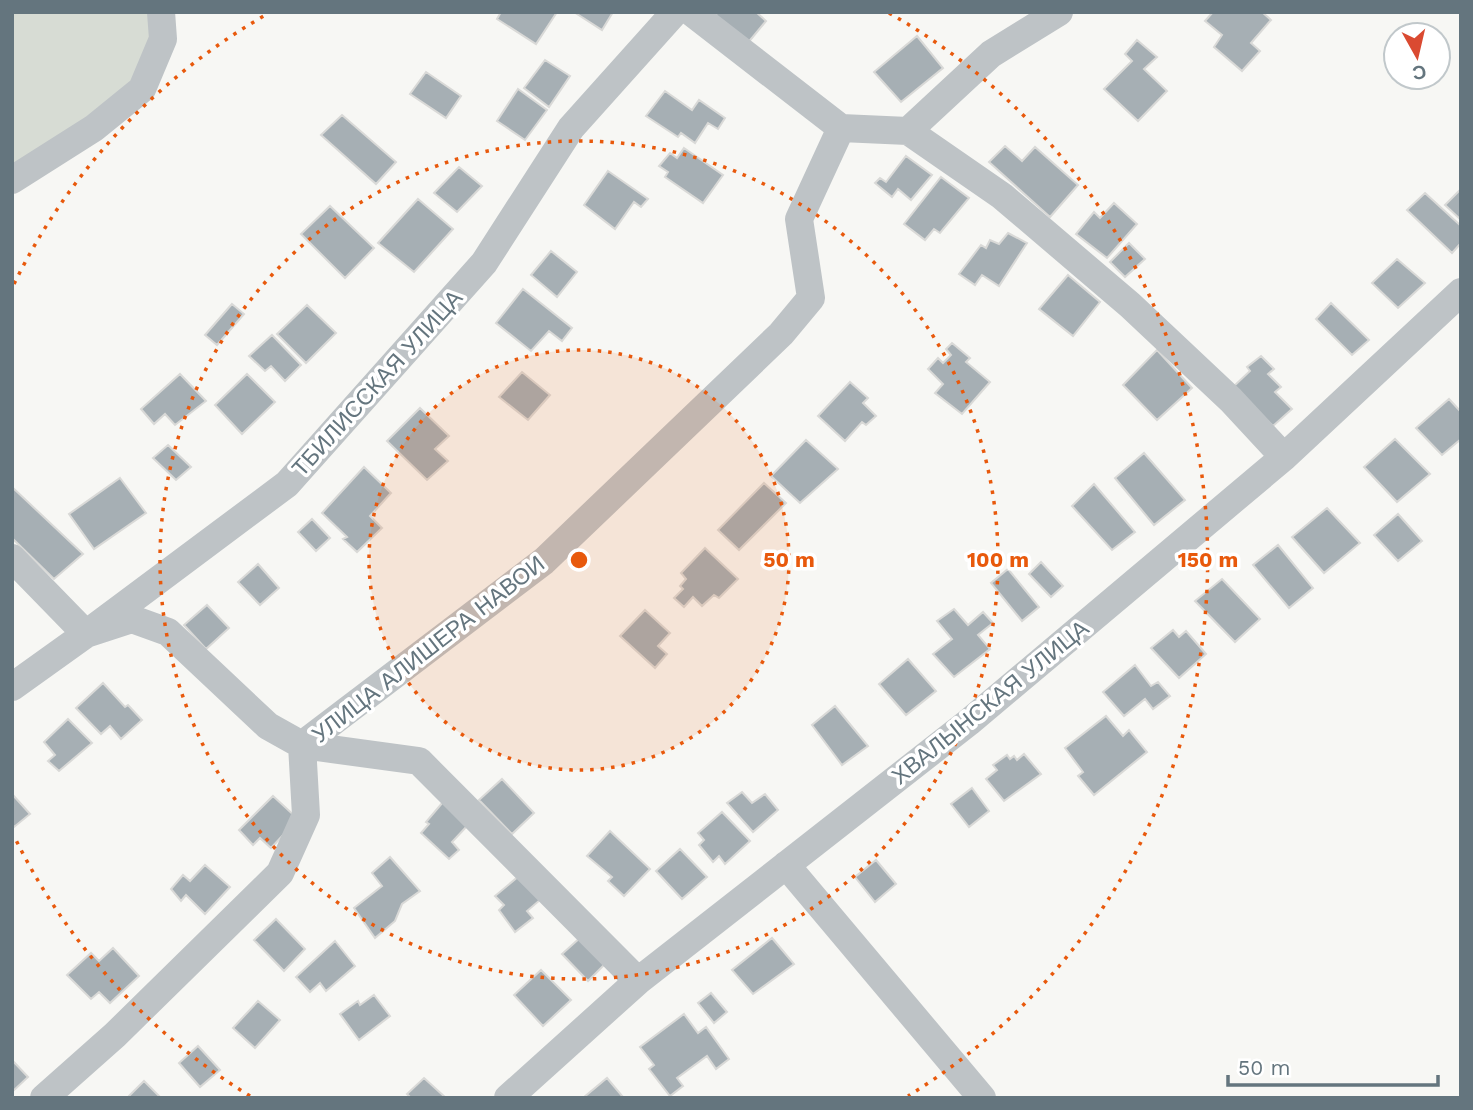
<svg xmlns="http://www.w3.org/2000/svg" width="1473" height="1110" viewBox="0 0 1473 1110" font-family="'Work Sans',sans-serif">
  <rect width="100%" height="100%" fill="#f7f7f4"/>
  <!-- green -->
  <path fill="#d7dcd4" d="M12,12H156L138,89L12,175Z"/>
  <!-- building -->
  <path fill="#a6afb4" stroke="#d9d9d7" stroke-width="2" d="M501,12H557L536,44L497,19Z
    M574,12H613L602,30Z
    M718,12H756L766,21L747,44L714,17Z
    M1213,12H1262L1271,20L1251,43L1260,51L1242,71L1214,47L1222,35L1205,21Z
    M917,36L943,68L901,102L874,72Z
    M1137,40L1157,57L1144,69L1167,91L1138,121L1104,89L1132,61L1125,54Z
    M545,60L570,76L549,107L524,88Z
    M426,72L461,96L446,118L410,94Z
    M518,89L547,110L525,140L497,121Z
    M665,91L692,110L699,100L725,118L718,129L708,123L695,143L681,133L678,137L646,116Z
    M342,115L396,162L376,184L321,135Z
    M1005,146L1022,161L1035,147L1078,185L1050,217L989,162Z
    M684,148L723,175L703,203L665,177L668,172L659,166L670,153L677,158Z
    M906,156L932,175L911,200L898,189L892,197L875,183L880,178L886,182Z
    M459,167L482,186L457,212L434,193Z
    M608,171L648,199L641,207L634,202L615,229L584,205Z
    M941,177L969,198L940,233L934,229L925,240L904,224Z
    M1461,189V220L1445,205Z
    M1425,193L1461,226V243L1452,253L1407,210Z
    M418,199L453,229L414,272L378,243Z
    M1114,203L1137,224L1107,258L1076,234L1094,212L1100,218Z
    M330,206L374,248L345,278L301,234Z
    M1008,233L1027,243L999,286L982,275L975,285L959,274L981,245L986,248L990,240L999,244Z
    M1129,243L1145,259L1125,277L1110,262Z
    M551,251L577,272L557,297L531,275Z
    M1397,259L1425,283L1398,308L1372,283Z
    M1068,275L1100,302L1073,336L1039,309Z
    M523,289L572,328L562,341L549,331L531,351L496,323Z
    M1331,303L1369,340L1352,355L1316,319Z
    M232,304L244,314L217,345L205,335Z
    M307,305L336,333L306,363L277,334Z
    M272,335L301,365L285,381L271,366L265,371L249,356Z
    M952,343L970,358L966,362L990,382L962,414L935,393L943,384L928,369L938,358L943,363L951,355L946,349Z
    M1157,350L1192,388L1157,420L1123,385Z
    M1261,356L1274,369L1268,374L1281,387L1275,392L1292,409L1273,426L1233,387L1250,371L1247,367Z
    M522,372L550,395L528,420L499,397Z
    M180,374L206,401L175,425L165,414L154,424L141,409Z
    M247,374L275,402L242,434L215,405Z
    M850,382L868,398L863,403L876,416L866,425L862,422L845,441L818,416Z
    M1449,399L1461,412V439L1442,455L1416,428Z
    M420,408L449,436L435,449L448,461L427,480L387,441Z
    M1395,439L1430,474L1397,502L1364,467Z
    M806,440L838,469L800,503L771,476Z
    M168,445L191,467L176,480L153,458Z
    M1144,453L1185,500L1154,525L1115,478Z
    M364,467L391,493L370,516L382,528L357,552L343,539L347,537L322,513Z
    M120,478L146,513L94,549L69,514Z
    M764,483L786,503L739,550L718,530Z
    M1094,484L1135,532L1112,550L1072,506Z
    M12,487L83,554L54,579L12,538Z
    M1327,508L1360,543L1324,573L1292,537Z
    M1398,514L1422,541L1398,561L1374,535Z
    M312,519L330,538L316,551L298,532Z
    M1278,545L1313,588L1289,608L1253,565Z
    M705,548L738,579L719,598L714,595L702,606L693,597L684,607L674,598L683,589L680,586L686,579L681,573Z
    M1041,562L1063,586L1051,597L1029,574Z
    M258,564L279,588L260,605L238,582Z
    M1008,569L1039,607L1022,621L991,583Z
    M1222,579L1260,619L1235,642L1195,601Z
    M207,605L229,628L206,649L184,625Z
    M954,609L968,625L983,612L993,623L978,635L990,649L954,677L933,654L952,639L937,621Z
    M645,610L670,633L658,646L667,654L655,668L620,636Z
    M1173,630L1179,637L1186,631L1206,654L1179,678L1151,648Z
    M908,659L936,691L906,715L879,684Z
    M1135,665L1151,686L1158,682L1170,696L1153,709L1145,699L1124,716L1103,692Z
    M103,683L125,707L128,705L142,720L121,739L110,726L101,734L76,708Z
    M835,706L868,746L842,765L812,725Z
    M1106,716L1123,736L1129,730L1147,752L1094,795L1078,776L1083,772L1065,748Z
    M68,719L92,743L59,771L48,761L55,755L44,742Z
    M1024,754L1041,774L1004,801L986,779L997,770L993,765L1007,755L1010,759L1014,756L1017,760Z
    M502,779L534,813L512,834L479,800Z
    M972,788L989,811L969,827L951,804Z
    M742,792L752,803L765,794L778,810L753,832L727,803Z
    M12,794L30,814L14,827L12,825Z
    M273,796L298,819L271,848L260,838L253,845L239,830Z
    M443,802L468,825L452,842L459,850L449,859L421,833L429,824L426,822Z
    M722,812L750,841L725,864L719,856L713,862L699,845L704,840L698,833Z
    M610,831L650,869L624,896L608,881L612,877L587,856Z
    M680,849L707,877L682,899L656,871Z
    M390,857L420,891L402,904L395,921L375,938L354,908L382,886L372,873Z
    M876,860L896,884L875,902L855,877Z
    M205,865L230,887L205,914L186,895L181,901L171,889L183,875L190,881Z
    M519,876L540,900L527,911L533,918L515,932L499,910L504,905L495,896Z
    M276,919L305,949L284,971L254,940Z
    M581,937L606,963L588,981L562,954Z
    M772,938L794,964L753,994L732,970Z
    M335,941L355,966L326,991L320,983L310,992L296,977Z
    M113,948L139,976L110,1003L99,992L91,999L67,975L91,953L99,961Z
    M541,970L571,1000L543,1026L514,995Z
    M711,993L727,1012L714,1023L698,1003Z
    M374,995L390,1016L359,1040L340,1014L358,1001L360,1005Z
    M258,1001L280,1020L255,1048L233,1028Z
    M684,1014L698,1033L706,1027L729,1059L716,1069L707,1056L677,1078L683,1086L670,1096L649,1069L654,1065L640,1047Z
    M198,1046L220,1070L200,1087L179,1063Z
    M12,1060L28,1077L12,1092Z
    M424,1078L446,1098H411L407,1094Z
    M607,1078L623,1097L583,1098Z
    M144,1081L161,1098H130L129,1096Z"/>
  <g fill="none" stroke-linecap="round" stroke-linejoin="round">
    <!-- minor -->
    <path stroke="#bec3c6" stroke-width="28" d="M691,12L841,128L908,131L1002,196L1130,305L1231,400L1284,457
      M908,131L991,54L1059,12
      M12,180L94,128L142,89L163,39L161,12
      M12,558L86,634L132,619L168,632L268,726L302,745L419,761L638,981
      M12,687L86,634L287,484L484,263L571,128L675,12
      M786,865L982,1098
      M44,1098L115,1035L280,873L306,815L302,745L544,561L781,334L811,298L799,219L841,128
      M508,1098L638,981L969,722L1284,457L1461,292"/>
  </g>
  <!-- distance rings -->
  <circle cx="579" cy="560" r="210" fill="#e8590c" fill-opacity=".12"/>
  <g fill="none" stroke="#e8590c" stroke-width="3.5" stroke-dasharray="3.5 7">
    <circle cx="579" cy="560" r="210"/>
    <circle cx="579" cy="560" r="419"/>
    <path d="M250 1096A629 629 0 0 1 14 836M14 284A629 629 0 0 1 269 13M889 13A629 629 0 0 1 908 1096"/>
  </g>
  <g text-anchor="middle" stroke-width="7" stroke-linejoin="round" paint-order="stroke">
    <!-- street labels -->
    <g font-size="23" fill="#64757e" stroke="#fff">
      <text transform="translate(377 383) rotate(-48)" y="8">ТБИЛИССКАЯ УЛИЦА</text>
      <text transform="translate(428 649) rotate(-38)" y="8">УЛИЦА АЛИШЕРА НАВОИ</text>
      <text transform="translate(990 702) rotate(-39)" y="8">ХВАЛЫНСКАЯ УЛИЦА</text>
    </g>
  </g>
  <circle cx="579" cy="560" r="10" fill="#e8590c" stroke="#fff" stroke-width="3.5"/>
  <g font-size="21" text-anchor="middle" font-weight="bold" fill="#e8590c" stroke="#fff" stroke-width="7" stroke-linejoin="round" paint-order="stroke">
    <text x="789" y="567">50 m</text>
    <text x="998" y="567">100 m</text>
    <text x="1208" y="567">150 m</text>
  </g>
  <!-- border -->
  <rect width="1473" height="1110" fill="none" stroke="#64757e" stroke-width="28"/>
  <!-- north arrow -->
  <g transform="translate(1417 56) rotate(172)"><circle r="33" fill="#ffffff" stroke="#c1c8cb" stroke-width="2"/>
  <path d="M0-5L12 26L0 18L-12 26Z" fill="#da4a31"/>
  <text y="-10" font-size="19" font-weight="bold" text-anchor="middle" fill="#64757e">С</text>
  </g>
  <!-- scale -->
  <path d="M1228 1075v10h210v-10" fill="none" stroke="#64757e" stroke-width="3.5"/>
  <text x="1238" y="1075" font-size="21" fill="#64757e" stroke="#ffffff" stroke-width="5" paint-order="stroke">50 m</text>
</svg>
